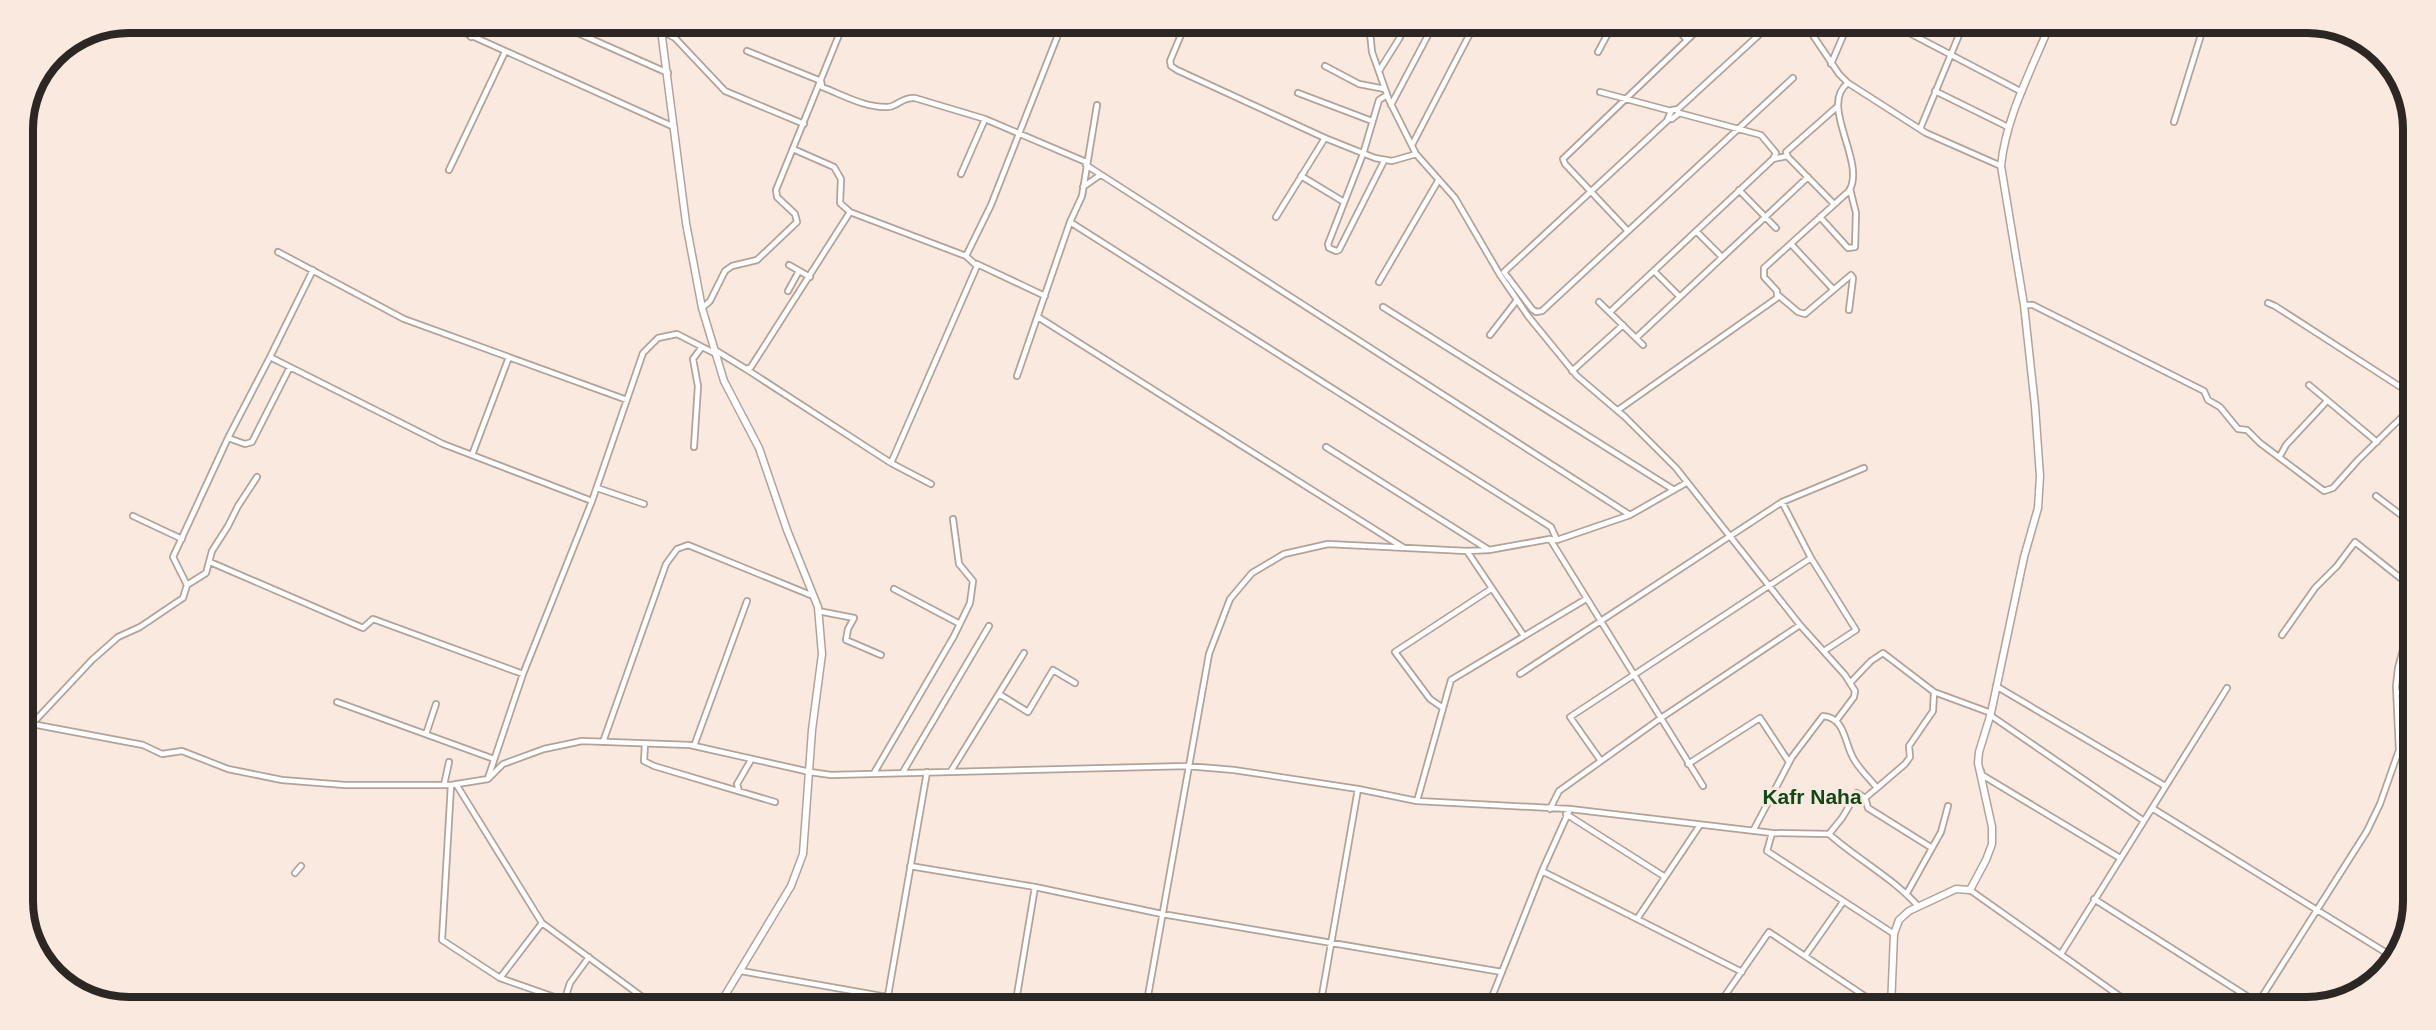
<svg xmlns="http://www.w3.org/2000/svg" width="2436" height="1030" viewBox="0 0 2436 1030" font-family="Arial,sans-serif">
  <rect width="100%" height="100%" fill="#f9e9df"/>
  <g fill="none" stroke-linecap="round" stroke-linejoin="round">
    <defs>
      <path id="minor" d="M441,22L674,127
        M553,22L668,73
        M837,22L872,33L883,28L887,22
        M1176,22L1182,26L1183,30L1170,61L1171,66L1177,70L1325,138L1375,158L1392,161L1416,154
        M1369,22L1372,52L1389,100L1416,154L1455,198L1500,275L1528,316L1577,376L1625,417L1676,468L1800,625L1845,675L1855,691L1854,697L1836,721
        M1671,22L1687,40
        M1804,22L1839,74L1848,83L1926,133L2001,166
        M1894,25L2022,92
        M662,31L675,38L725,91L804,124
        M471,37L478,22
        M747,51L821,81L822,87C843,95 865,108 888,107C898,106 902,97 915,98L985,119L1086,162
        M1598,52L1614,22
        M1831,64L1849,22
        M1325,66L1359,84L1385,89
        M1379,71L1399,39L1407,22
        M1935,91L2008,127
        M1600,92L1671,111
        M1298,93L1372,121
        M1391,105L1435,22
        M1678,109L1672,110L1668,118L1672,119L1678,114V109L1761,33L1764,27L1762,22
        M1679,113L1761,135L1776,153L1773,159L1787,156
        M2174,122L2205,22
        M1920,129L1959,35L1941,22
        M1412,145L1476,22
        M1384,161L1339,250L1336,251L1329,248L1328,244L1363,154L1379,100L1387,95
        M1086,165L1630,515
        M449,170L505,52
        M961,174L985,119
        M1301,176L1344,202
        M1083,187L1100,175
        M1739,190L1776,228
        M1834,204L1788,157L1786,152L1838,106
        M1276,217L1325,138
        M1820,217L1848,248L1855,247L1856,213L1850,189
        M1070,222L1551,527L1557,540
        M1628,231L1565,164L1563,159L1706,22
        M1696,231L1722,257
        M1791,244L1833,289
        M278,252L404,319L627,400
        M966,256L991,205L1063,22
        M977,264L1045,296
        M789,265L810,277
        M1654,271L1680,297
        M1504,272L1532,309L1536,312L1542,311L1793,78
        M1504,272L1669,119
        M1379,282L1438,181
        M788,291L799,271
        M1778,295L1798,312L1805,314L1851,275L1853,278L1849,310
        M1599,302L1643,345
        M2268,303L2275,306L2413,395
        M2024,305H2033L2204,391L2208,400L2220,407L2238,429L2247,430L2260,443L2324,491L2333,488L2358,460L2413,406
        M1383,307L1674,490
        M702,308L710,301L725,271L732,266L757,260L797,222L795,214L777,197L776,190L843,25
        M1610,312L1773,159
        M1038,317L1404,548
        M1490,335L1517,300
        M1636,338L1808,177
        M715,350L746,369L751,367L850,212
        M270,357L313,270
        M746,369L891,463L977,266L966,256L850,212L840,203L841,179L834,167L793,149
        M1572,371L1623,325
        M1017,376L1070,222L1082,196L1097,105
        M2309,385L2377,442
        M1618,410L1777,298V291L1764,277V268L1849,191C1867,162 1818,105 1848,83
        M228,438L270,357L443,444L592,501
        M694,447L698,386L693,359L702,347
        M1326,447L1489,550
        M472,455L509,357
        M2280,456L2286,445L2326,402
        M891,463L931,484
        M597,488L644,504
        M2376,496L2413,524
        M1782,502L1811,558L1856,630L1824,651
        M133,516L182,539
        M1550,539L1703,786
        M1467,551L1524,636
        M210,562L363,628L373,619L523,674
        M187,585L173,557L228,438L245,444L252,442L290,367
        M894,589L960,624
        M818,611L854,618L848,629L846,640L881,655
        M2282,635L2315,588L2337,566L2355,542L2413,588
        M1520,674L1782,502L1864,468
        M1850,683L1871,661L1883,653L1934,692L1991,713
        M1996,686L2165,786
        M2397,693L2413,691
        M999,694L1028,712L1053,670L1075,683
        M337,702L494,759
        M1443,708L1430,699L1395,652L1491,589
        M1990,715L2144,821
        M32,724L92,660L118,637L140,627L183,598L187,585L206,573L212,551L228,526L238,506L257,477
        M23,726L32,724L143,745L162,754L182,751L228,769L282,780L345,785H451L488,779L503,764L544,749L582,741L690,745L810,772L831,775L1187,766L1234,770L1358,789L1417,801L1570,809L1772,833L1829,834C1857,859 1893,878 1918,906
        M426,734L436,704
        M603,742L666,564L677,549L688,545L813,596
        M645,744L644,761L654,766L775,802
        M694,746L747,601
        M1601,761L1570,717L1811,558
        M1688,764L1760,718L1789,762
        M951,771L1024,653
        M1981,771L1982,775L2120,858
        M903,772L989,626
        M874,773L954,636L970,603L973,581L959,564L953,519
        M488,778L523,674L592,501L643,353L658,338L677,334L716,354
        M456,784L542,923L656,1007
        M444,785L449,762
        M451,785L442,940L500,978L583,1007
        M1877,788L1905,764L1910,757L1909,746L1933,711L1934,692
        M739,791L737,784L751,760
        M1417,801L1451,680L1586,599
        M2152,808L2393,957
        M1550,809L1559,791L1661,718L1800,625
        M1566,814L1665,877
        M1753,831L1792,757L1823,716C1847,718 1844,746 1855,761C1861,771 1870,779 1877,788L1865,798L1868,808L1932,848
        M1772,833L1767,851L1894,934
        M1829,834L1842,818L1857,793L1865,798
        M910,866L1035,887L1162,914L1502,972
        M1542,871L1742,972
        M295,873L301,866
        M1970,890L2135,1007
        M1907,893L1941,832L1948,806
        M2094,899L2264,1007
        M1637,919L1700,825
        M2061,954L2227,688
        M1805,956L1843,902
        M741,971L887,997
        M500,978L542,923
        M564,1002L570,983L589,957
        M2258,1003L2367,831L2380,804L2399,750L2396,686L2398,668L2413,613
        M886,1007L927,772
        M1015,1007L1035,887
        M1146,1007L1209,654L1230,599L1252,573L1284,554L1328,544L1467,551L1489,550L1550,539L1557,540L1630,515L1686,483
        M1320,1007L1358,789
        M1488,1007L1542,871L1570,809
        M1717,1007L1769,932L1881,1007"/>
      <path id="tertiary" d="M660,22L686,223L702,308L724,381L759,448L787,530L818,607L822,654L812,730L803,854L791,886L718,1007
        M1891,1007L1894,934L1899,920L1909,911L1956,889L1970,890L1986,860L1992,844V827L1978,763L1979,752L1991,713L2024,557L2038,508L2040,476L2035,406L2024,305L2001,166C2006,116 2032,69 2051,22"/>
    </defs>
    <!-- minor casing -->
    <use href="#minor" stroke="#b2a39a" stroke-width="8"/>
    <!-- tertiary casing -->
    <use href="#tertiary" stroke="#b2a39a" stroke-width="9"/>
    <!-- minor -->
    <use href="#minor" stroke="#fff" stroke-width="4.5"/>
    <!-- tertiary -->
    <use href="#tertiary" stroke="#fff" stroke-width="6"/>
  </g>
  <g text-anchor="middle" stroke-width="6" stroke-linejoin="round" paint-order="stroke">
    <!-- quarter labels -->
    <g font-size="21" font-weight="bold" fill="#104915" stroke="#f9e9df">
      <text x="1812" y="804">Kafr Naha</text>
    </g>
  </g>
  <!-- crop -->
  <path d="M0 0H2436V1030H0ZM129 33H2307A96 96 0 0 1 2403 129V901A96 96 0 0 1 2307 997H129A96 96 0 0 1 33 901V129A96 96 0 0 1 129 33Z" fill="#f9e9df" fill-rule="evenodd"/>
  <path fill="none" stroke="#2d2723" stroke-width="8" d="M129 33H2307A96 96 0 0 1 2403 129V901A96 96 0 0 1 2307 997H129A96 96 0 0 1 33 901V129A96 96 0 0 1 129 33Z"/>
</svg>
